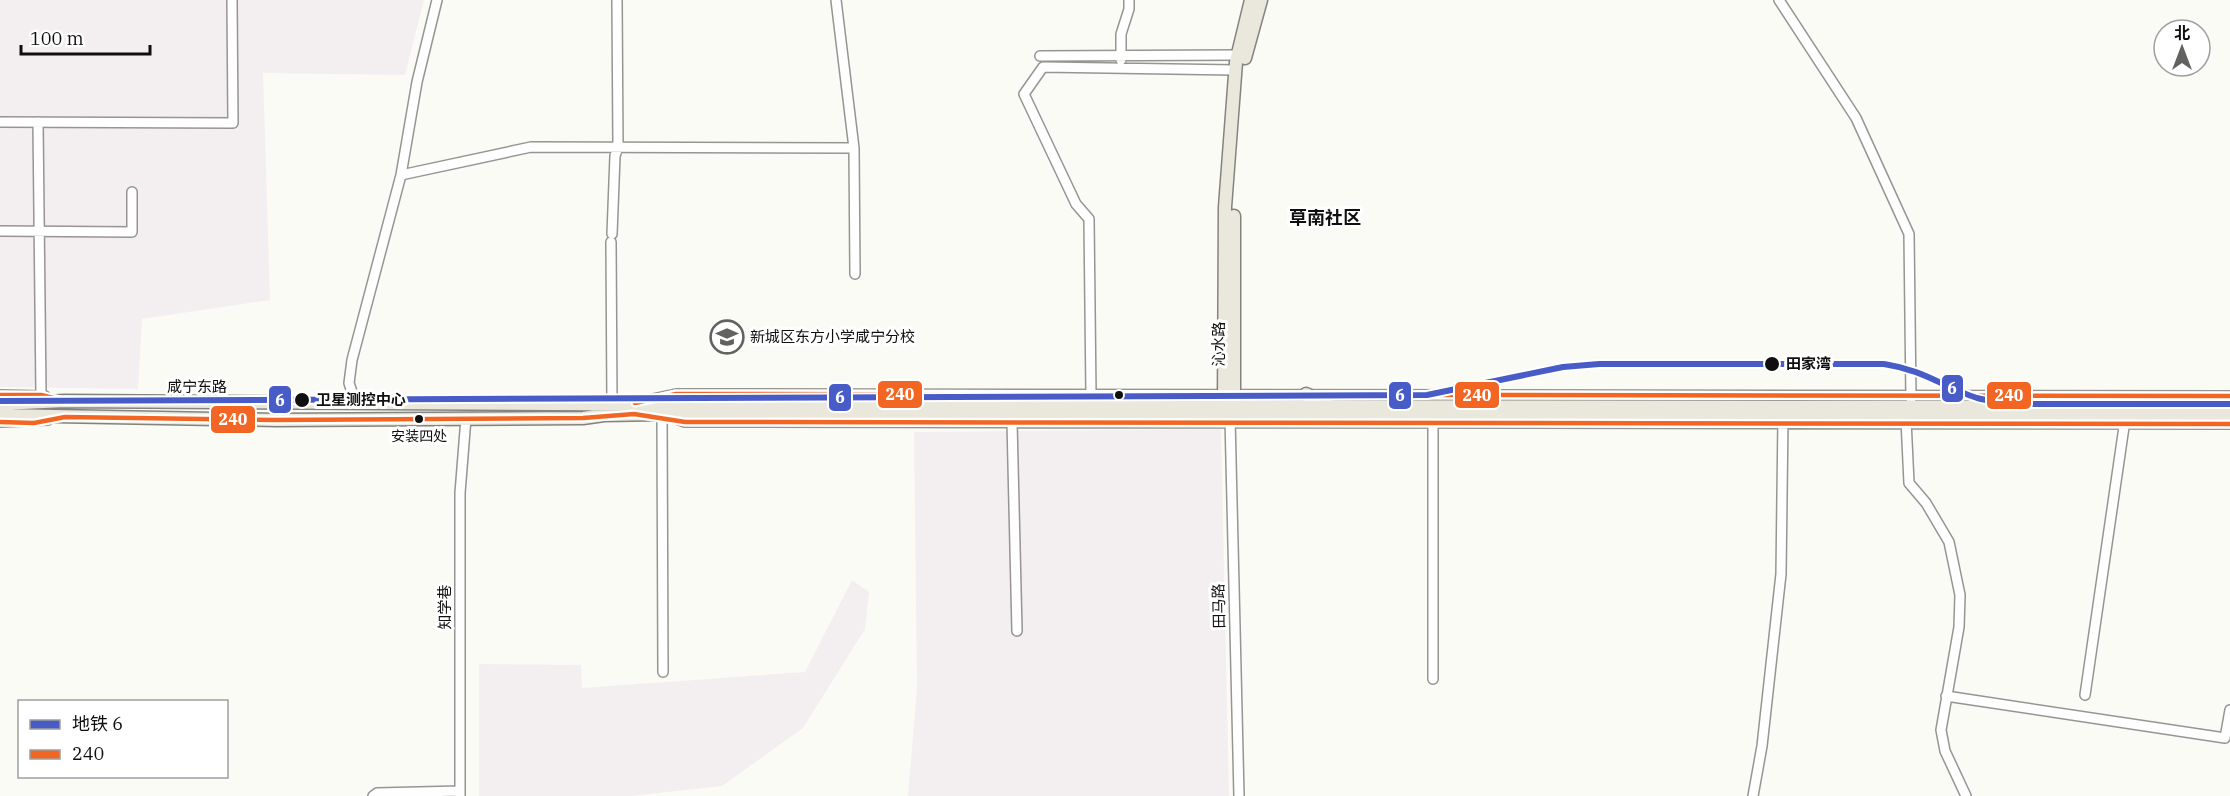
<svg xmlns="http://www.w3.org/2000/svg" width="2230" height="796" viewBox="0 0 2230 796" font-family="'IBM Plex Serif','Noto Sans SC',serif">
  <rect width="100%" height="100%" fill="#fbfbf5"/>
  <!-- industrial -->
  <path fill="#f3eff1" d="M0,0H424L405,75L263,73L270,300L142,319L138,389L0,387Z
    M1221,429L1229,796H908L917,688L914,432Z
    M852,580L869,592L865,629L803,728L722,786L631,796H479V664L581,665L582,688L805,672Z"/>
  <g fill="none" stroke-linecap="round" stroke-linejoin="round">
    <defs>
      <path id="minor" d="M836,0L854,148L855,274
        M1779,0L1856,118L1909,234L1911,399
        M1040,56L1237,55
        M1121,60V34L1129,9V0
        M0,122L233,123L232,0
        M38,122L41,395
        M401,175L531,147L854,148
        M0,231L132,232V192
        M612,234L615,156L618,147L617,0
        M611,242L612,404
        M0,395L45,396
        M1091,395L1089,219L1076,204L1024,94L1043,67L1235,70
        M643,401L676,394L2230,396
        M356,404L349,383L352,360L401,175L417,82L437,0
        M1230,418L1239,796
        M1906,420L1909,483L1926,503L1949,542L1960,595L1959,627L1941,730L1945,751L1966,796
        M0,422L48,420
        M1012,422L1017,631
        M663,672L662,414L685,422L2230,424
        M1433,679V423
        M2085,695L2125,420
        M1946,696L2225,738L2230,710
        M373,796L377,793L460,791
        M460,796V493L466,418
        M1753,796L1762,746L1781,574L1783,418"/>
      <path id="major" d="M1245,58L1261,0
        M1306,394L1327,404
        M0,404L65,401L894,406L2230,407
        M1228,411L1224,406L1225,207L1236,62L1251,0
        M1230,414L1234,394V216
        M0,415L276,420L583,418L604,415L662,414L2230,417"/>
    </defs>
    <!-- minor casing -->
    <use href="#minor" stroke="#959593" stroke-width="12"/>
    <!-- major casing -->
    <use href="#major" stroke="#838380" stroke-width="15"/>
    <!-- minor -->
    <use href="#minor" stroke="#fefefe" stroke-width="9"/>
    <!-- major -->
    <use href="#major" stroke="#eae8dc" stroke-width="12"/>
    <defs>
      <path id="bus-1" d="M0,395H41L65,401H89
        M635,403L676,394L2230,396
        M0,422L34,423L65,417L276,420L583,418L634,414L685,422L2230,424"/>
    </defs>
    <!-- bus-1 casing -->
    <use href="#bus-1" stroke="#fff" stroke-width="9"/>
    <!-- bus-1 -->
    <use href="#bus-1" stroke="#f26522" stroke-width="4.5"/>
    <defs>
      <path id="metro-1" d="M0,401L1427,395L1563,367L1599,364H1884C1924,370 1943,387 1977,398C1988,401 1999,402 2010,404H2230"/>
    </defs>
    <!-- metro-1 casing -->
    <use href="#metro-1" stroke="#fff" stroke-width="10"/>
    <!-- metro-1 -->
    <use href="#metro-1" stroke="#485cc7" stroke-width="6"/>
  </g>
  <!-- icons -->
  <defs>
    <symbol id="school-ring" viewBox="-11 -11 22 22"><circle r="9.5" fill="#fff" stroke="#626260" stroke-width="1.5"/><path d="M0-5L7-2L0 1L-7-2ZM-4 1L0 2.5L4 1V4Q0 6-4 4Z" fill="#626260"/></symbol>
  </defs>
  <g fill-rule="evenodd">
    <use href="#school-ring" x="708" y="318" width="38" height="38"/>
  </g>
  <!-- markers -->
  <g fill="#0f0f0f" stroke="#fff" stroke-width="2">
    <circle cx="1772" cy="364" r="8"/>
    <circle cx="1119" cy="395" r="5"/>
    <circle cx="302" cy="400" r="8"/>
    <circle cx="419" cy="419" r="5"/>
  </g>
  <g text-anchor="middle" stroke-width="6" stroke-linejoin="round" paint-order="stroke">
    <!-- bus labels -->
    <g font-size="14" fill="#0f0f0f" stroke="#fff">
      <text x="419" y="441">安装四处</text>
    </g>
    <!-- poi labels -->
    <g font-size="15" fill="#0f0f0f" stroke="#fff" text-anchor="start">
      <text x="750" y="342">新城区东方小学咸宁分校</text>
    </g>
    <!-- street labels -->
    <g font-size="15" fill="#0f0f0f" stroke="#fff">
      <text transform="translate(1219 344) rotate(-90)" y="5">沁水路</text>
      <text x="197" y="392">咸宁东路</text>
      <text transform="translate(1219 606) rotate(-91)" y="5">田马路</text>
      <text transform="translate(445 607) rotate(-90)" y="5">知学巷</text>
    </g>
    <!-- stop labels -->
    <g font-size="15" font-weight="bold" fill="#0f0f0f" stroke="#fff" text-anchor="start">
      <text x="1786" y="369">田家湾</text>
      <text x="316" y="405">卫星测控中心</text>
    </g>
    <!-- quarter labels -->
    <g font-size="18" font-weight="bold" fill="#0f0f0f" stroke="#fff">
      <text x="1325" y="224">草南社区</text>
    </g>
  </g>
  <g stroke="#fff" stroke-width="2">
    <rect x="1941" y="374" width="23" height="29" rx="6" fill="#485cc7"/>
    <rect x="877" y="380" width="46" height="29" rx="6" fill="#f26522"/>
    <rect x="1454" y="381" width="46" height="28" rx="6" fill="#f26522"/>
    <rect x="1388" y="381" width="24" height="29" rx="6" fill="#485cc7"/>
    <rect x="1986" y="381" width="46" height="29" rx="6" fill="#f26522"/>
    <rect x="828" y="383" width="24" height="29" rx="6" fill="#485cc7"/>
    <rect x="268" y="385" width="24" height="29" rx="6" fill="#485cc7"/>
    <rect x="210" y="405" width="46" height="29" rx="6" fill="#f26522"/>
  </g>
  <g font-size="16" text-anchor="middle" font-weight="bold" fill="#fff">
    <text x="1952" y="394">6</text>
    <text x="900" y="400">240</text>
    <text x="1477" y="401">240</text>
    <text x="1400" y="401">6</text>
    <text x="2009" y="401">240</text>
    <text x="840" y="403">6</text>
    <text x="280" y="406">6</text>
    <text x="233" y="425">240</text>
  </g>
  <!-- legend -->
  <rect x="18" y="700" width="210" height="78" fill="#ffffff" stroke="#9f9f9f" stroke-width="1.5"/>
  <rect x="30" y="720" width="30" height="9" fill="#485cc7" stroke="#9f9f9f" stroke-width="1.5"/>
  <text x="72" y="730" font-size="18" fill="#0f0f0f">地铁 6</text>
  <rect x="30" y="750" width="30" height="9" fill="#f26522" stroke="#9f9f9f" stroke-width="1.5"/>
  <text x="72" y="760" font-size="18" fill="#0f0f0f">240</text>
  <!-- north arrow -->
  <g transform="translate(2182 48)"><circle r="28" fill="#ffffff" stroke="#9f9f9f" stroke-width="1.5"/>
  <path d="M0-4.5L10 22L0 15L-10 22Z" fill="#626260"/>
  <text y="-9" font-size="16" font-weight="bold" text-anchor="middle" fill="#0f0f0f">北</text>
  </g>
  <!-- scale -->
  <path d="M21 45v9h129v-9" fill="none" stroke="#0f0f0f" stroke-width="3"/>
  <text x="30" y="45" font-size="18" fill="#0f0f0f" stroke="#ffffff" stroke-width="4.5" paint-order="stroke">100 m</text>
</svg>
